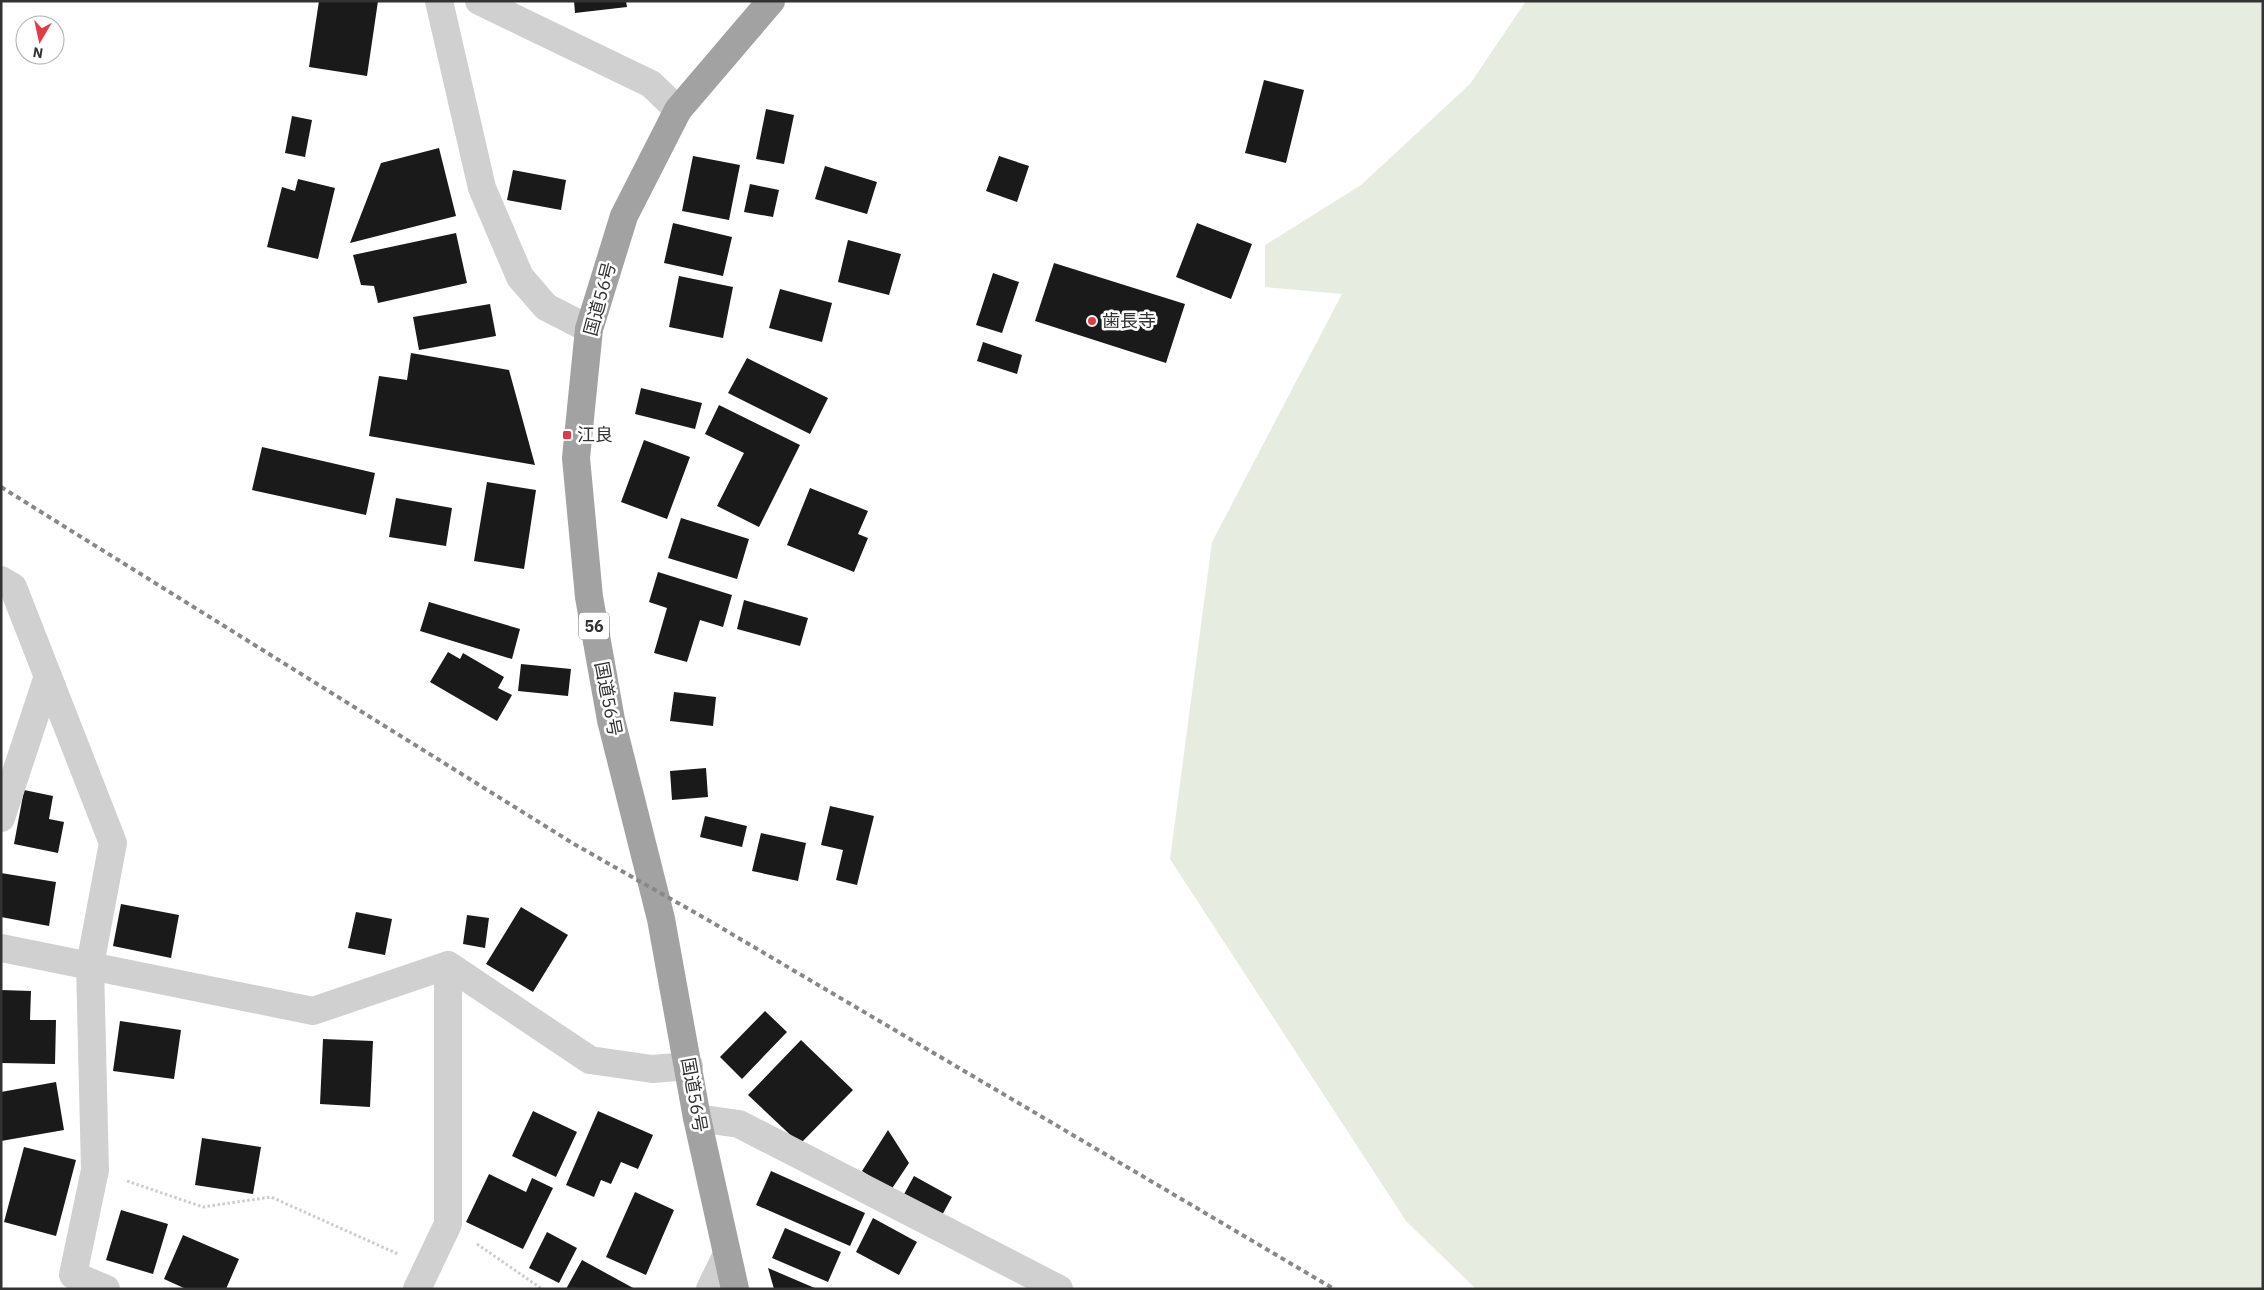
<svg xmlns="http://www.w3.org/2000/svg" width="2264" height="1290" viewBox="0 0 2264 1290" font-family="'IBM Plex Sans','Noto Sans JP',sans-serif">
  <rect width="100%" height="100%" fill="#fff"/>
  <!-- green -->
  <path fill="#e6ecdf" d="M1526,1H2263V1289H1476L1406,1221L1170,859L1212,542L1342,294L1265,287V245L1361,185L1470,84Z"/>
  <!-- building -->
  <path fill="#1a1a1a" d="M319,1H378L367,76L309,67Z
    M574,1H626L627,7L575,13Z
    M1264,80L1304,90L1286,163L1245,153Z
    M766,109L794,115L784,164L756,159Z
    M292,116L312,120L305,157L285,153Z
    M439,148L456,216L350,243L381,163Z
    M693,156L740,165L729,220L682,211Z
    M999,156L1029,166L1017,202L986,191Z
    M825,166L877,182L867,214L815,199Z
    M513,170L566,180L561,210L507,200Z
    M298,179L335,188L318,259L267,247L282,187L295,191Z
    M750,184L779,190L773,217L744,212Z
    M673,223L732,237L723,276L664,263Z
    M1197,223L1252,244L1231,299L1176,277Z
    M456,233L467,283L378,303L374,286L361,285L353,255Z
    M848,240L901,254L889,295L838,282Z
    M1054,263L1185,304L1166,363L1035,321Z
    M993,273L1019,282L1002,333L976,325Z
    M679,276L733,287L723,338L669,327Z
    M780,289L832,303L822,342L769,328Z
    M490,304L496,336L419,350L413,317Z
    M983,342L1022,355L1017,374L977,361Z
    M411,353L509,370L535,465L369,436L379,376L407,380Z
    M747,358L828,398L810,434L728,393Z
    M641,388L702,403L695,429L635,414Z
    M719,405L800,445L759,527L717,506L744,453L705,434Z
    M644,440L690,457L667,519L621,502Z
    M262,447L375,473L366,515L252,490Z
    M487,482L536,490L524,569L474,561Z
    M810,488L868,511L858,534L868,538L854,572L787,545Z
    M396,498L452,508L446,546L389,537Z
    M681,518L749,539L737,579L668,558Z
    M658,572L732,595L723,627L700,620L687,662L654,653L667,608L649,602Z
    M744,600L808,618L800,646L737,629Z
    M429,602L520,629L512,659L420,631Z
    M448,652L460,659L463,653L504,677L498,688L512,695L497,721L430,682Z
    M521,664L571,669L568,696L518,691Z
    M674,692L716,697L713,726L670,721Z
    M706,768L708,797L672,800L670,771Z
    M24,790L53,796L49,819L64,822L58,853L14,844Z
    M830,806L874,816L857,885L836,880L843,850L821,845Z
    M705,816L747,826L742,847L700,837Z
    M761,833L806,843L798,881L752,871Z
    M1,873L56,882L49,926L1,917Z
    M121,904L179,915L171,958L113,946Z
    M521,907L568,935L533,992L486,964Z
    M356,912L392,919L385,955L348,948Z
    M467,915L489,918L485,948L463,944Z
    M1,990L31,991L30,1020H56L55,1064L1,1063Z
    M765,1011L787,1032L742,1079L720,1057Z
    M120,1021L181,1030L174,1079L113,1071Z
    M323,1039L373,1041L370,1107L320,1104Z
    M801,1040L853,1090L800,1144L748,1095Z
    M56,1082L64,1130L1,1141V1092Z
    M533,1111L577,1132L556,1177L512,1156Z
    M598,1111L653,1135L638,1169L621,1162L611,1184L601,1180L594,1197L566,1185Z
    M888,1130L909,1163L891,1190L862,1171Z
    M202,1138L261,1147L253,1194L195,1185Z
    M24,1147L76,1160L56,1236L4,1222Z
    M771,1171L865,1213L850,1246L756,1205Z
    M489,1174L526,1192L532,1178L553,1188L523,1249L466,1222Z
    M914,1176L952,1197L941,1217L903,1196Z
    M635,1192L674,1210L646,1275L606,1257Z
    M121,1210L168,1224L153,1274L106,1260Z
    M873,1218L917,1242L899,1275L856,1252Z
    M785,1228L841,1252L828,1282L772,1258Z
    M547,1232L577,1248L559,1283L529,1268Z
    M183,1235L239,1259L226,1289H186L164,1279Z
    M582,1260L635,1289H566Z
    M768,1268L817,1289H774Z"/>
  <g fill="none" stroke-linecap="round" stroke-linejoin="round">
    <!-- path -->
    <path stroke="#cdcdcd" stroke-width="3" stroke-dasharray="2.5 2.5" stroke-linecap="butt" d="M127,1181L203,1207L271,1197L398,1254
      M477,1244L542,1289"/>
    <!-- minor -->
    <path stroke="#d0d0d0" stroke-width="28" d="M439,1L482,188L520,277L546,307L589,329
      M479,1L651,84L678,110
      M1,580L13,587L113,843L90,965L95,1170L73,1275L106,1289
      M1,818L48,676
      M1,948L313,1011L448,965
      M448,965L590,1060L652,1069L689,1066
      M697,1118L739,1124L1059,1289
      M417,1289L448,1224V965
      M710,1289L727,1254"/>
    <!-- trunk -->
    <path stroke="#a2a2a2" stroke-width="28" d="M735,1289L697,1118L661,919L611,720L589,597L576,458L589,329L624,216L678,110L771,1"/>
    <!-- rail -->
    <path stroke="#888" stroke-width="4" stroke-dasharray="5 4" stroke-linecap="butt" d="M1,487L574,844L708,920L1334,1289"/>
  </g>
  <!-- markers -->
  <g fill="#e63946" stroke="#fff" stroke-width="2">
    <circle cx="1092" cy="321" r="5"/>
    <rect x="562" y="430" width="10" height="10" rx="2.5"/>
  </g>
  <g text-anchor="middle" stroke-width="5" stroke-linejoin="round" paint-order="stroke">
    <!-- shield labels -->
    <rect fill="#fff" stroke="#707070" stroke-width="1" x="579" y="612.5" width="30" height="27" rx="4"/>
    <g font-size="16" font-weight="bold" fill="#333">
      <text x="594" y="632">56</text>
    </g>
    <!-- street labels -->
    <g font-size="18" fill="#333" stroke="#fff">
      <text transform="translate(600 299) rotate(-75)" y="6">国道56号</text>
      <text transform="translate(608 699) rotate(79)" y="6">国道56号</text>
      <text transform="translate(694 1095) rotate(80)" y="6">国道56号</text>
    </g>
    <!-- poi labels -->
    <g font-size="18" fill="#333" stroke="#fff" text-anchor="start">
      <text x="1102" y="327">歯長寺</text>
      <text x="577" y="441">江良</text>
    </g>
  </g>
  <!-- border -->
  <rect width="2264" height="1290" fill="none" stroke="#333333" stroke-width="5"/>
  <!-- north arrow -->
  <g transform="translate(40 40) rotate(189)"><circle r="24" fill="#ffffff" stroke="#adadad"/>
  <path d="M0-4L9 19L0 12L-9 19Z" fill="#e63946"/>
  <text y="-8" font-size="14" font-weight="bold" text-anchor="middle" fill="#333333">N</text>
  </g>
</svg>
